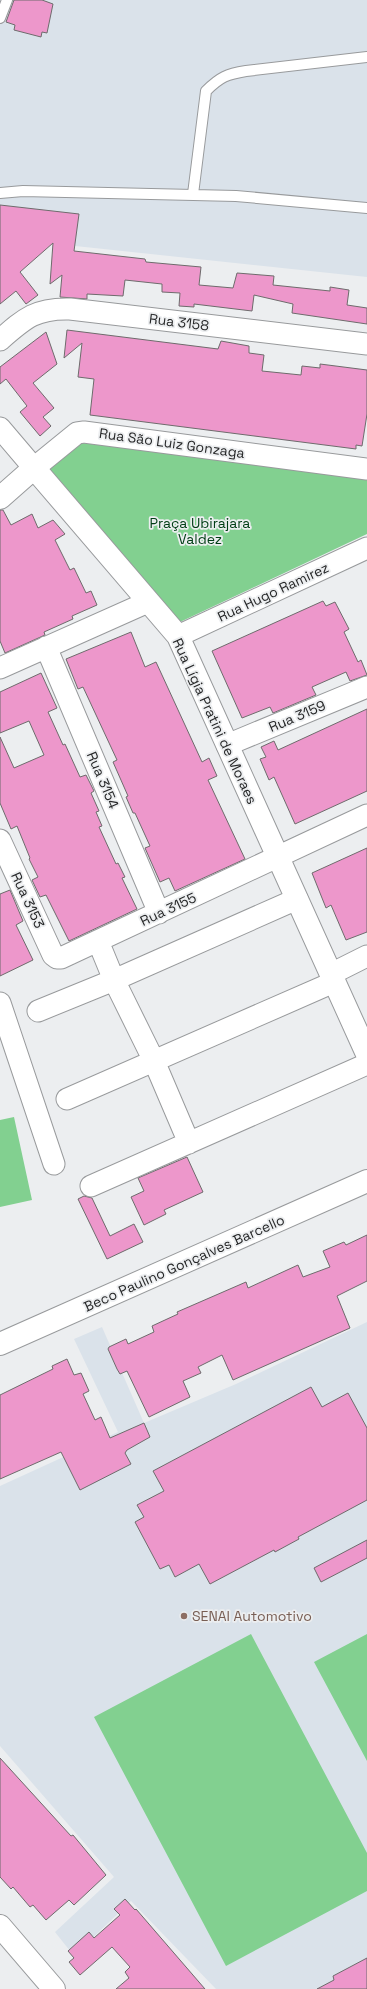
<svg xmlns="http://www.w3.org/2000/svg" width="367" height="1989" viewBox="0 0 367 1989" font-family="'Space Grotesk',sans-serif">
  <rect width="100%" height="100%" fill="#eceef0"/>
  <!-- built -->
  <path fill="#dae2ea" d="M0,0H367V277L0,238Z
    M367,1322V1989H216L131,1901L74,1956L55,1932L114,1877L0,1746V1486L118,1432L74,1339L102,1327L144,1423L236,1384Z"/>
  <!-- green -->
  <path fill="#82d090" d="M75,442L367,478V534L180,622L46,467Z
    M14,1117L32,1200L0,1207V1120Z
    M251,1634L367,1853V1891L226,1966L94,1717Z
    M367,1634V1761L314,1662Z"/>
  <!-- building -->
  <path fill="#ed97cb" stroke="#6e6b6c" d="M14,0H42L53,4L47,33L42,32L41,37L14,30L15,25L6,22Z
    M0,205L79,214L74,251L145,259L146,262L201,267L199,285L233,288L237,273L274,276L273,285L330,291V287L349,290L347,305L367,308V324L292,313L293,304L254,295L252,311L194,304V307L179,306L180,293L162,292V284L125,280L123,296L87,294V299L60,297L62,275L50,284L53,243L20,272L38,295L26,304L16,291L0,304Z
    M67,330L218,349L221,341L249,346V353L264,355L262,371L301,375L302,366L320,368V364L367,370V414L362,446L356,445V449L90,415L94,379L78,377L82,343L64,358Z
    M46,332L57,364L33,383L54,408L43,417L51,426L40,436L20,412L27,406L6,379L0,384V367Z
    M0,510H3L11,525L32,514L38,528L53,520L65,534L55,540L70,570L74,568L86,593L91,591L97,605L72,616L73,619L44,632L45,635L5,653L0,641Z
    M323,601L326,606L335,602L349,629L344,632L358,662L361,660L367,675L350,681L346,672L312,687L316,695L273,713L270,707L242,718L212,651Z
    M131,632L145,667L156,662L202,762L209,758L217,776L208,780L245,859L175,891L169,878L160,882L145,848L150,846L135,813H133L126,797L128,796L113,762L117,760L83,687L78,689L66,659Z
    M41,673L57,708L48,712L63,745L65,744L80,777L86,775L94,791L91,793L99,811L96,812L102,826L99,827L116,864L118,863L125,877L122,878L137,909L69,941L46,895L40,897L32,880L38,877L29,859L30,858L17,826L11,829L0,803V737L14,768L44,755L29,721L0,733V692Z
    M367,709V791L295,824L274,777L269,780L260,759L266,757L261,747L274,741L278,750Z
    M367,848V932L346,940L331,905L326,908L312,873Z
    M10,890L23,921L16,925L33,960L0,976V894Z
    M187,1157L203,1192L164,1210L166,1214L144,1225L131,1197L144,1191L138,1178Z
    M84,1196L92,1198L110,1236L134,1224L143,1242L107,1259L78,1199Z
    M367,1235V1281L337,1296L350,1328L233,1380L222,1355L198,1367L201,1373L183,1381L190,1397L149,1417L127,1371L120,1374L117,1369L108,1349L109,1347L126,1339L128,1344L154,1332L152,1326L178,1314L177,1312L246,1282L248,1288L298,1265L303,1277L330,1267L323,1251L344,1242L346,1245Z
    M67,1359L74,1375L81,1373L89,1391L83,1394L95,1420L101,1417L110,1438L144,1423L150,1437L127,1450L125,1453L131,1464L80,1490L61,1452L0,1479V1395L53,1369L52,1366Z
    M311,1387L322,1407L348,1393L367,1428V1500L298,1537L299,1539L275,1552L274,1550L210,1584L199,1564L175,1577L169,1565L160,1569L135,1522L144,1517L137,1505L164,1491L153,1471Z
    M367,1540V1558L321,1582L314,1568Z
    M0,1758L71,1836L73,1835L106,1875L74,1905L69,1900L46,1920L33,1905L30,1907L13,1887L11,1889L0,1877Z
    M125,1899L135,1910L136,1909L205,1989H116L129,1978L125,1972L130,1967L112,1947L80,1975L69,1962L74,1958L68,1951L89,1932L94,1938L120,1915L114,1909Z
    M367,1958V1989H317L334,1980L333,1976Z"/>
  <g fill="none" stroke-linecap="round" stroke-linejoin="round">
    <defs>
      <path id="lane" d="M0,18L7,0
        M0,193L23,191L236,196L367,208
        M193,194L206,91C220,77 227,74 246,71L367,57"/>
      <path id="street" d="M0,340C25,318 36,308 70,309L367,344
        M0,428L34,468L77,433L84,432L367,469
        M178,636L367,548
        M46,647L159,913
        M0,668L148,602
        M227,745L367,687
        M0,840L53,955L57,958H61L367,815
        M98,941L114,980L154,1061L189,1143
        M331,974L367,956
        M0,1003L54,1164
        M38,1011L114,980L297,899
        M67,1099L334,982
        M91,1186L367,1064"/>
      <path id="secondary" d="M0,498L34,468L178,636L367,1054
        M0,1344L367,1181
        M0,1926L54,1989"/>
    </defs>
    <!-- lane casing -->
    <use href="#lane" stroke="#989a9c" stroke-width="12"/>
    <!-- street casing -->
    <use href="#street" stroke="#989a9c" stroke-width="23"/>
    <!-- secondary casing -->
    <use href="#secondary" stroke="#989a9c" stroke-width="24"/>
    <!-- lane -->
    <use href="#lane" stroke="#fff" stroke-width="10"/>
    <!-- street -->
    <use href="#street" stroke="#fff" stroke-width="21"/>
    <!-- secondary -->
    <use href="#secondary" stroke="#fff" stroke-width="22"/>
  </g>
  <!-- markers -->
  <circle fill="#8d6e63" stroke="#eceef0" stroke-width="1.5" cx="184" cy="1616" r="4"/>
  <g text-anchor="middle" stroke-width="3.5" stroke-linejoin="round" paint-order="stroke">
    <!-- street labels -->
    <g font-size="14" fill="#262728" stroke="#eceef0">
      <text transform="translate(179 322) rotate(7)" y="5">Rua 3158</text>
      <text transform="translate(172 443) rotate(8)" y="5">Rua São Luiz Gonzaga</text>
      <text transform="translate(273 592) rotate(-25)" y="5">Rua Hugo Ramirez</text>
      <text transform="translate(297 716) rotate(-23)" y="5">Rua 3159</text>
      <text transform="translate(215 721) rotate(65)" y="5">Rua Lígia Pratini de Moraes</text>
      <text transform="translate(103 780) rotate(67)" y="5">Rua 3154</text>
      <text transform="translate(28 900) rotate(65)" y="5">Rua 3153</text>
      <text transform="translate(168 909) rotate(-25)" y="5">Rua 3155</text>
      <text transform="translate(184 1263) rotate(-24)" y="5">Beco Paulino Gonçalves Barcello</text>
    </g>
    <!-- park labels -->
    <g font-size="14" fill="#003e15" stroke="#eceef0">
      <text x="200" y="528">Praça Ubirajara<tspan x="200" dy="16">Valdez</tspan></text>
    </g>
    <!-- education labels -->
    <g font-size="14" fill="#785e54" stroke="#eceef0" text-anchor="start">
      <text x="192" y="1621">SENAI Automotivo</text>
    </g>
  </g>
</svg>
